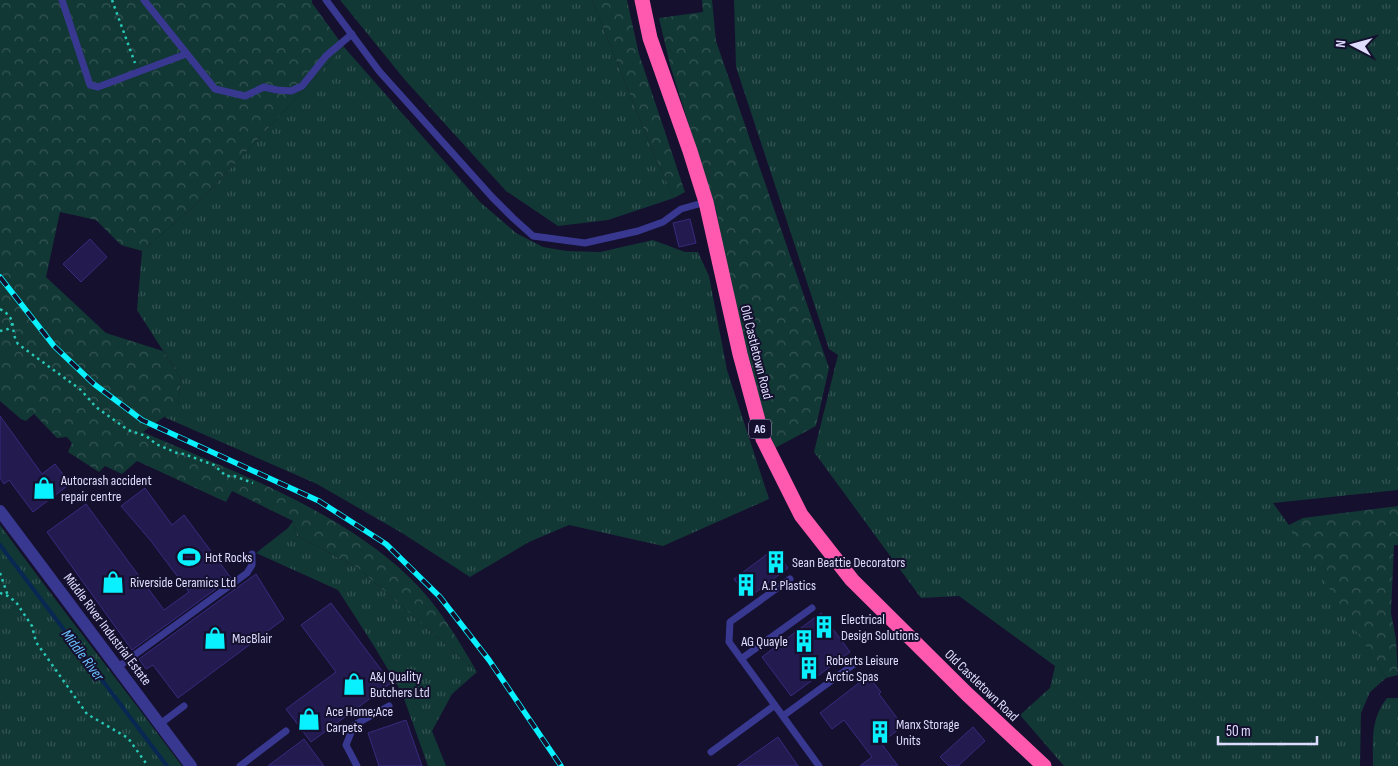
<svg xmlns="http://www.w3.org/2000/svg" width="1398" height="766" viewBox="0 0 1398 766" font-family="'Sofia Sans Condensed',sans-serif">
  <defs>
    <pattern id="grass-tufts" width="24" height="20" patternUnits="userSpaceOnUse" patternTransform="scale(1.25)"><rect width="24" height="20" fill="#123835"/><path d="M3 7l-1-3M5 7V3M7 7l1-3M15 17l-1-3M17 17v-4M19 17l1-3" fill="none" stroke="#345453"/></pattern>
    <pattern id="forest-crowns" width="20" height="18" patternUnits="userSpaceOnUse" patternTransform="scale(1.25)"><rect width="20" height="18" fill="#123835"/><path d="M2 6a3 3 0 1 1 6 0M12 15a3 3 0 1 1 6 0" fill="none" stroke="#345453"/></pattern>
  </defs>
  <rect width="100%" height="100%" fill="#14102e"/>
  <!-- grass -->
  <path fill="url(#grass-tufts)" d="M340,0H592L653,152L674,198L608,220L558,226L506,191L405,80Z
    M734,0H1398V490L1273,503L1299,539L1386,678L1370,692L1361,713L1360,766H1064L1020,715L1050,688L1055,666L959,596L921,598L814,452L838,355L829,349L736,67Z
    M344,47L480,202L516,233L543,247L567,251L600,252L653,240L685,252H698L709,276L727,370L769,499L663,546L569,525L529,542L470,577L402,533L317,484L164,417L178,406L181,379L137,310L142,251L200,201Z
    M293,521L297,536L358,568L477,672L452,694L432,731L446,766H428L402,693L374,646L338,590L256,553L288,528Z
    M0,525C59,606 122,685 182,766H0Z
    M1387,698H1398V766H1373C1373,740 1370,720 1387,698Z"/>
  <!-- forest -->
  <path fill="url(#forest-crowns)" d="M0,0H312V3L344,47L200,201L142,251L121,245L96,220L60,212L46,277L106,333L163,351L181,379L178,407L143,432C231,471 339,509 409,577C437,603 458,639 477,672L358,568L297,536L293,521L232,491L226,502L137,461L122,474L105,466L99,472L68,452L72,443L67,437L57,438L34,414L26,421L21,419L0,401Z
    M592,0H627L639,54L685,192L674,198L653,152Z
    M702,0H712L716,41L829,368L816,426L775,448L748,369L722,246L717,214L670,65L659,18L703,12Z
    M1398,506V545H1394L1391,613L1396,639L1398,675L1386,678L1289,525L1303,518Z"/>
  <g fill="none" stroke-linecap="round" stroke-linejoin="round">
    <!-- stream -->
    <path stroke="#092753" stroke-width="4" d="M0,545L167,766"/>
  </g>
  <!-- building -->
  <path fill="#231a50" stroke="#382b7e" d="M690,219L696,243L679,247L673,223Z
    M90,239L107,257L81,282L63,264Z
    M0,416L42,474L55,464L70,484L33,512L9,480L4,484L0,478Z
    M145,488L172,525L184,515L231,578L132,650L47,532L86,504L164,610L189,592L151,541L121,506Z
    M774,549L788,568L748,598L734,579Z
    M256,574L284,619L178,698L153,665L146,669L139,659Z
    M331,603L391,683L311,742L286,709L336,672L301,625Z
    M821,613L850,652L791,696L762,657Z
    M868,676L881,692L879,694L903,726L881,743L898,766H860L872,757L844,720L832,729L820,713Z
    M406,720L422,766H379L368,733Z
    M973,727L985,741L958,766H949L940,757Z
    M778,737L798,766H737L751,756Z
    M304,739L324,766H268Z"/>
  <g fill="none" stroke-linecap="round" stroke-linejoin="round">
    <!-- path -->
    <path stroke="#28c8b7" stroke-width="2.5" stroke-dasharray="2.5 4" stroke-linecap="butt" d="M112,0L135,63
      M0,309C19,319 9,330 18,344L81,390L96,407L128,430L146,436L156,444L177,453L184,454L214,465L226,476H234L253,483
      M0,331L8,329L13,323
      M0,573L8,596
      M0,593L8,596L16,602L32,626L36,642L87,714L128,738L148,766"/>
    <!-- lane -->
    <path stroke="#383890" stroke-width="7" d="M62,0L90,85L98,87L186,54
      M144,0L215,89L245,96L264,87L277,90L291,91L302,86L326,56L352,34
      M326,0L379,71L492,197L513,218L533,236L585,243L638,231L663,222L681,209L706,202
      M790,579L730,622L729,642L819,766
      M741,659L812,608
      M118,667L247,573L252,565V554
      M783,716L857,662
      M160,724L184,706
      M711,752L775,705
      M240,766L286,731
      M357,766L346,745L354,725L389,706"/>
    <!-- street -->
    <path stroke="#383890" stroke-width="12" d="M0,511L191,766"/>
    <!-- highway -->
    <path stroke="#ff58af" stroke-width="15" d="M642,0L650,38L690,151L706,202L740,354L763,439L801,515L852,580L967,694L1044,766"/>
    <defs>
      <path id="rail" d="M0,277L54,346L94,384L142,420L319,501L386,544L440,597L489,660L561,766"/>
    </defs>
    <!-- rail casing -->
    <use href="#rail" stroke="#09f1ff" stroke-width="5.5"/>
    <!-- rail -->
    <use href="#rail" stroke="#14102e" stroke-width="4" stroke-dasharray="11" stroke-linecap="butt"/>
  </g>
  <!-- icons -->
  <defs>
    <symbol id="shop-bare" viewBox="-9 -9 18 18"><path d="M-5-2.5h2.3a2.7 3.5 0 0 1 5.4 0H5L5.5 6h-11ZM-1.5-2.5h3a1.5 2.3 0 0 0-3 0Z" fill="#09f1ff" stroke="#14102e" stroke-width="2.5" paint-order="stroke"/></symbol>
    <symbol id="stadium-bare" viewBox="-9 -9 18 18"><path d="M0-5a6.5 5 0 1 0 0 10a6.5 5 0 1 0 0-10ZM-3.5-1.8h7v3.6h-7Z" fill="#09f1ff" stroke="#14102e" stroke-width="2.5" paint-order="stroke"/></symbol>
    <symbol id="building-bare" viewBox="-9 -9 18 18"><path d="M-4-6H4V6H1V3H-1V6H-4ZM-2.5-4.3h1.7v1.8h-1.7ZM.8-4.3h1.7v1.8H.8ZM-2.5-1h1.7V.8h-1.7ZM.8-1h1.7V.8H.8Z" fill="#09f1ff" stroke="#14102e" stroke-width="2.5" paint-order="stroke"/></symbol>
  </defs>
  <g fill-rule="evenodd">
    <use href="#shop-bare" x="28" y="472" width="32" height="32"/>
    <use href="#stadium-bare" x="173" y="541" width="32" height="32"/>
    <use href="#building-bare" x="760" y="546" width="32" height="32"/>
    <use href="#shop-bare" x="97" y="566" width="32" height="32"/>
    <use href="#building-bare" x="730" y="569" width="32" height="32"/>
    <use href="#building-bare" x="808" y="611" width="32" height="32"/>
    <use href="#shop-bare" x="199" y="622" width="32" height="32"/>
    <use href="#building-bare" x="788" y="625" width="32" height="32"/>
    <use href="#building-bare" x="793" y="652" width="32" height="32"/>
    <use href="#shop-bare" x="338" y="668" width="32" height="32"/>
    <use href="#shop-bare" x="293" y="703" width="32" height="32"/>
    <use href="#building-bare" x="864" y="716" width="32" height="32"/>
  </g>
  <g text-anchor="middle" stroke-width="4" stroke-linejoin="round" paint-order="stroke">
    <!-- shield labels -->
    <rect fill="#14102e" stroke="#a2a0c0" stroke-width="1" x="749" y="419.5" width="22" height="19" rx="4"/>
    <g font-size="12" font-weight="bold" fill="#dfddff">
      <text x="760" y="433">A6</text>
    </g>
    <!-- street labels -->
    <g font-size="14" fill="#dfddff" stroke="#14102e">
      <text transform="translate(757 352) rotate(76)" y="5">Old Castletown Road</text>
      <text transform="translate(108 629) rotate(53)" y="5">Middle River Industrial Estate</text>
      <text transform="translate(982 685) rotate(44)" y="5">Old Castletown Road</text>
    </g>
    <!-- poi labels -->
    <g font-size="14" fill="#dfddff" stroke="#14102e" text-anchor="start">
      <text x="61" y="485">Autocrash accident<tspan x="61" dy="16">repair centre</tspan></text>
      <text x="205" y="562">Hot Rocks</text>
      <text x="792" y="567">Sean Beattie Decorators</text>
      <text x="130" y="587">Riverside Ceramics Ltd</text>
      <text x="762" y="590">A.P. Plastics</text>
      <text x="841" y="624">Electrical<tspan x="841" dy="16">Design Solutions</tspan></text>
      <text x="232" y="643">MacBlair</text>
      <text x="788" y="646" text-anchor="end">AG Quayle</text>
      <text x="826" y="665">Roberts Leisure<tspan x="826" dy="16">Arctic Spas</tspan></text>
      <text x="370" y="681">A&amp;J Quality<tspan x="370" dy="16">Butchers Ltd</tspan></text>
      <text x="326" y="716">Ace Home;Ace<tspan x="326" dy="16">Carpets</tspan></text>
      <text x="896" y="729">Manx Storage<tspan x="896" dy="16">Units</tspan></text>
    </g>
    <!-- water labels -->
    <g font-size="15" font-style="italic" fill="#6bc0ff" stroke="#14102e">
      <text transform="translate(83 655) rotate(53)" y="5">Middle River</text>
    </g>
  </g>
  <!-- north arrow -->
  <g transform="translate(1353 45) rotate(276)" stroke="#14102e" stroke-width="4" paint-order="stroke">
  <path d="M0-4L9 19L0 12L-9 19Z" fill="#dfddff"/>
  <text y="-8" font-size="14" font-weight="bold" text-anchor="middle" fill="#dfddff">N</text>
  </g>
  <!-- scale -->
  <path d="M1218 736v8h99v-8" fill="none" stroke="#dfddff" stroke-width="2.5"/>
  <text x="1226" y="736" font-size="15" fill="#dfddff" stroke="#14102e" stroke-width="4" paint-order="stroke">50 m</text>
</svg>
